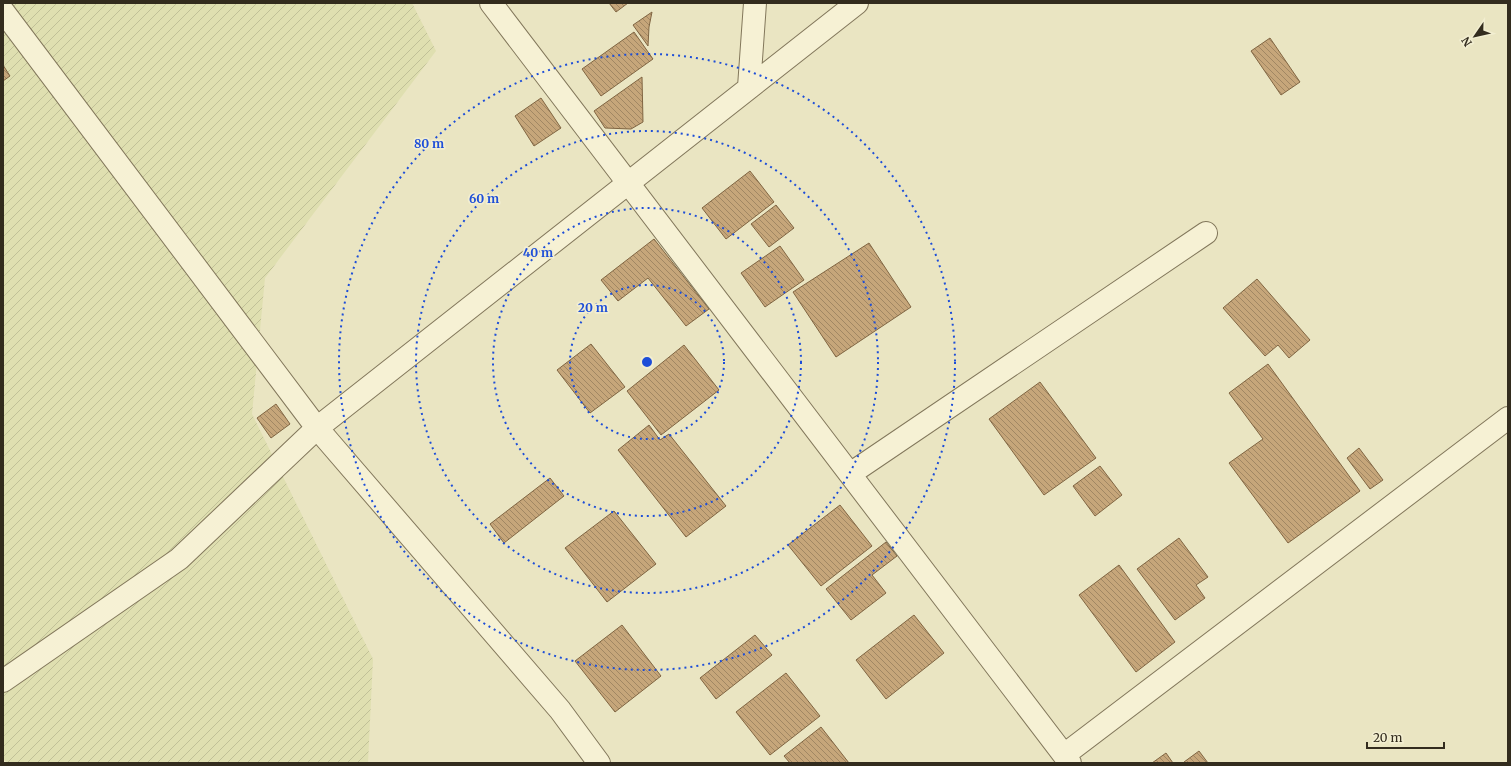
<svg xmlns="http://www.w3.org/2000/svg" width="1511" height="766" viewBox="0 0 1511 766" font-family="Merriweather,serif">
  <defs>
    <pattern id="farmland-furrows" width="10" height="10" patternUnits="userSpaceOnUse"><rect width="10" height="10" fill="#dfdfb0"/><path d="M-1 1l2-2M0 10L10 0M9 11l2-2" fill="none" stroke="#c0c097"/></pattern>
    <pattern id="building-back-hatch" width="6" height="6" patternUnits="userSpaceOnUse"><rect width="6" height="6" fill="#c6a67a"/><path d="M-1 5l2 2M0 0l6 6M5-1l2 2" fill="none" stroke="#a18763"/></pattern>
  </defs>
  <rect width="100%" height="100%" fill="#eae5c2"/>
  <!-- farmland -->
  <path fill="url(#farmland-furrows)" d="M3,3H412L436,51L265,278L252,414L373,659L368,763H8L3,759Z"/>
  <!-- building -->
  <path fill="url(#building-back-hatch)" stroke="#806542" d="M609,3H628L616,12Z
    M652,12L649,27L648,46L633,25Z
    M634,32L653,59L601,96L582,69Z
    M1270,38L1300,82L1281,95L1251,51Z
    M3,65L10,76L3,81Z
    M642,77L643,122L631,129L605,128L594,111Z
    M541,98L561,128L534,146L515,116Z
    M750,171L774,202L726,239L702,208Z
    M776,205L794,228L769,247L751,224Z
    M654,239L709,309L686,326L648,278L618,301L601,280Z
    M869,243L911,307L836,357L793,292Z
    M780,246L804,280L765,307L741,273Z
    M1257,279L1310,340L1289,358L1278,345L1265,356L1223,308Z
    M591,344L625,387L590,413L557,370Z
    M684,345L719,390L661,435L627,391Z
    M1268,364L1360,491L1288,543L1229,463L1263,439L1229,393Z
    M1040,382L1096,458L1044,495L989,419Z
    M276,404L290,424L271,438L257,418Z
    M649,425L660,440L669,434L726,506L686,537L618,450Z
    M1359,448L1383,480L1370,489L1347,458Z
    M1100,466L1122,495L1095,516L1073,486Z
    M550,478L564,496L504,543L490,524Z
    M840,505L872,546L821,586L788,545Z
    M614,511L656,564L607,602L565,548Z
    M1179,538L1208,577L1196,585L1205,598L1175,620L1137,569Z
    M886,542L897,556L872,575L886,593L851,620L826,589Z
    M1119,565L1175,642L1136,672L1079,595Z
    M914,615L944,653L886,699L856,660Z
    M622,625L661,676L615,712L575,661Z
    M755,635L772,655L716,699L700,678Z
    M786,673L820,716L770,755L736,712Z
    M821,727L849,763H790L784,756Z
    M1199,751L1208,763H1185L1184,762Z
    M1166,753L1173,763H1152Z"/>
  <g fill="none" stroke-linecap="round" stroke-linejoin="round">
    <defs>
      <path id="minor" d="M491,3L1070,763
        M3,11L317,428L560,710L599,763
        M749,87L755,3
        M850,474L1206,233
        M3,681L179,559L317,428L857,3
        M1064,755L1508,418"/>
    </defs>
    <!-- minor casing -->
    <use href="#minor" stroke="#82775b" stroke-width="24"/>
    <!-- minor -->
    <use href="#minor" stroke="#f6f1d4" stroke-width="22"/>
  </g>
  <!-- distance rings -->
  <g fill="none" stroke="#1d4ed8" stroke-width="2" stroke-dasharray="2 4">
    <circle cx="647" cy="362" r="77"/>
    <circle cx="647" cy="362" r="154"/>
    <circle cx="647" cy="362" r="231"/>
    <circle cx="647" cy="362" r="308"/>
  </g>
  <circle cx="647" cy="362" r="6" fill="#1d4ed8" stroke="#f2eed1" stroke-width="2"/>
  <g font-size="12" text-anchor="middle" font-weight="bold" fill="#1d4ed8" stroke="#f2eed1" stroke-width="3.5" stroke-linejoin="round" paint-order="stroke">
    <text x="429" y="148">80 m</text>
    <text x="484" y="203">60 m</text>
    <text x="538" y="257">40 m</text>
    <text x="593" y="312">20 m</text>
  </g>
  <!-- border -->
  <rect width="1511" height="766" fill="none" stroke="#332c1e" stroke-width="8"/>
  <!-- north arrow -->
  <g transform="translate(1475 36) rotate(236)" stroke="#f2eed1" stroke-width="3" paint-order="stroke">
  <path d="M0-3L7 15L0 10L-7 15Z" fill="#332c1e"/>
  <text y="-6" font-size="11" font-weight="bold" text-anchor="middle" fill="#332c1e">N</text>
  </g>
  <!-- scale -->
  <path d="M1367 742v6h77v-6" fill="none" stroke="#332c1e" stroke-width="2"/>
  <text x="1373" y="742" font-size="12" fill="#332c1e" stroke="#f2eed1" stroke-width="3" paint-order="stroke">20 m</text>
</svg>
